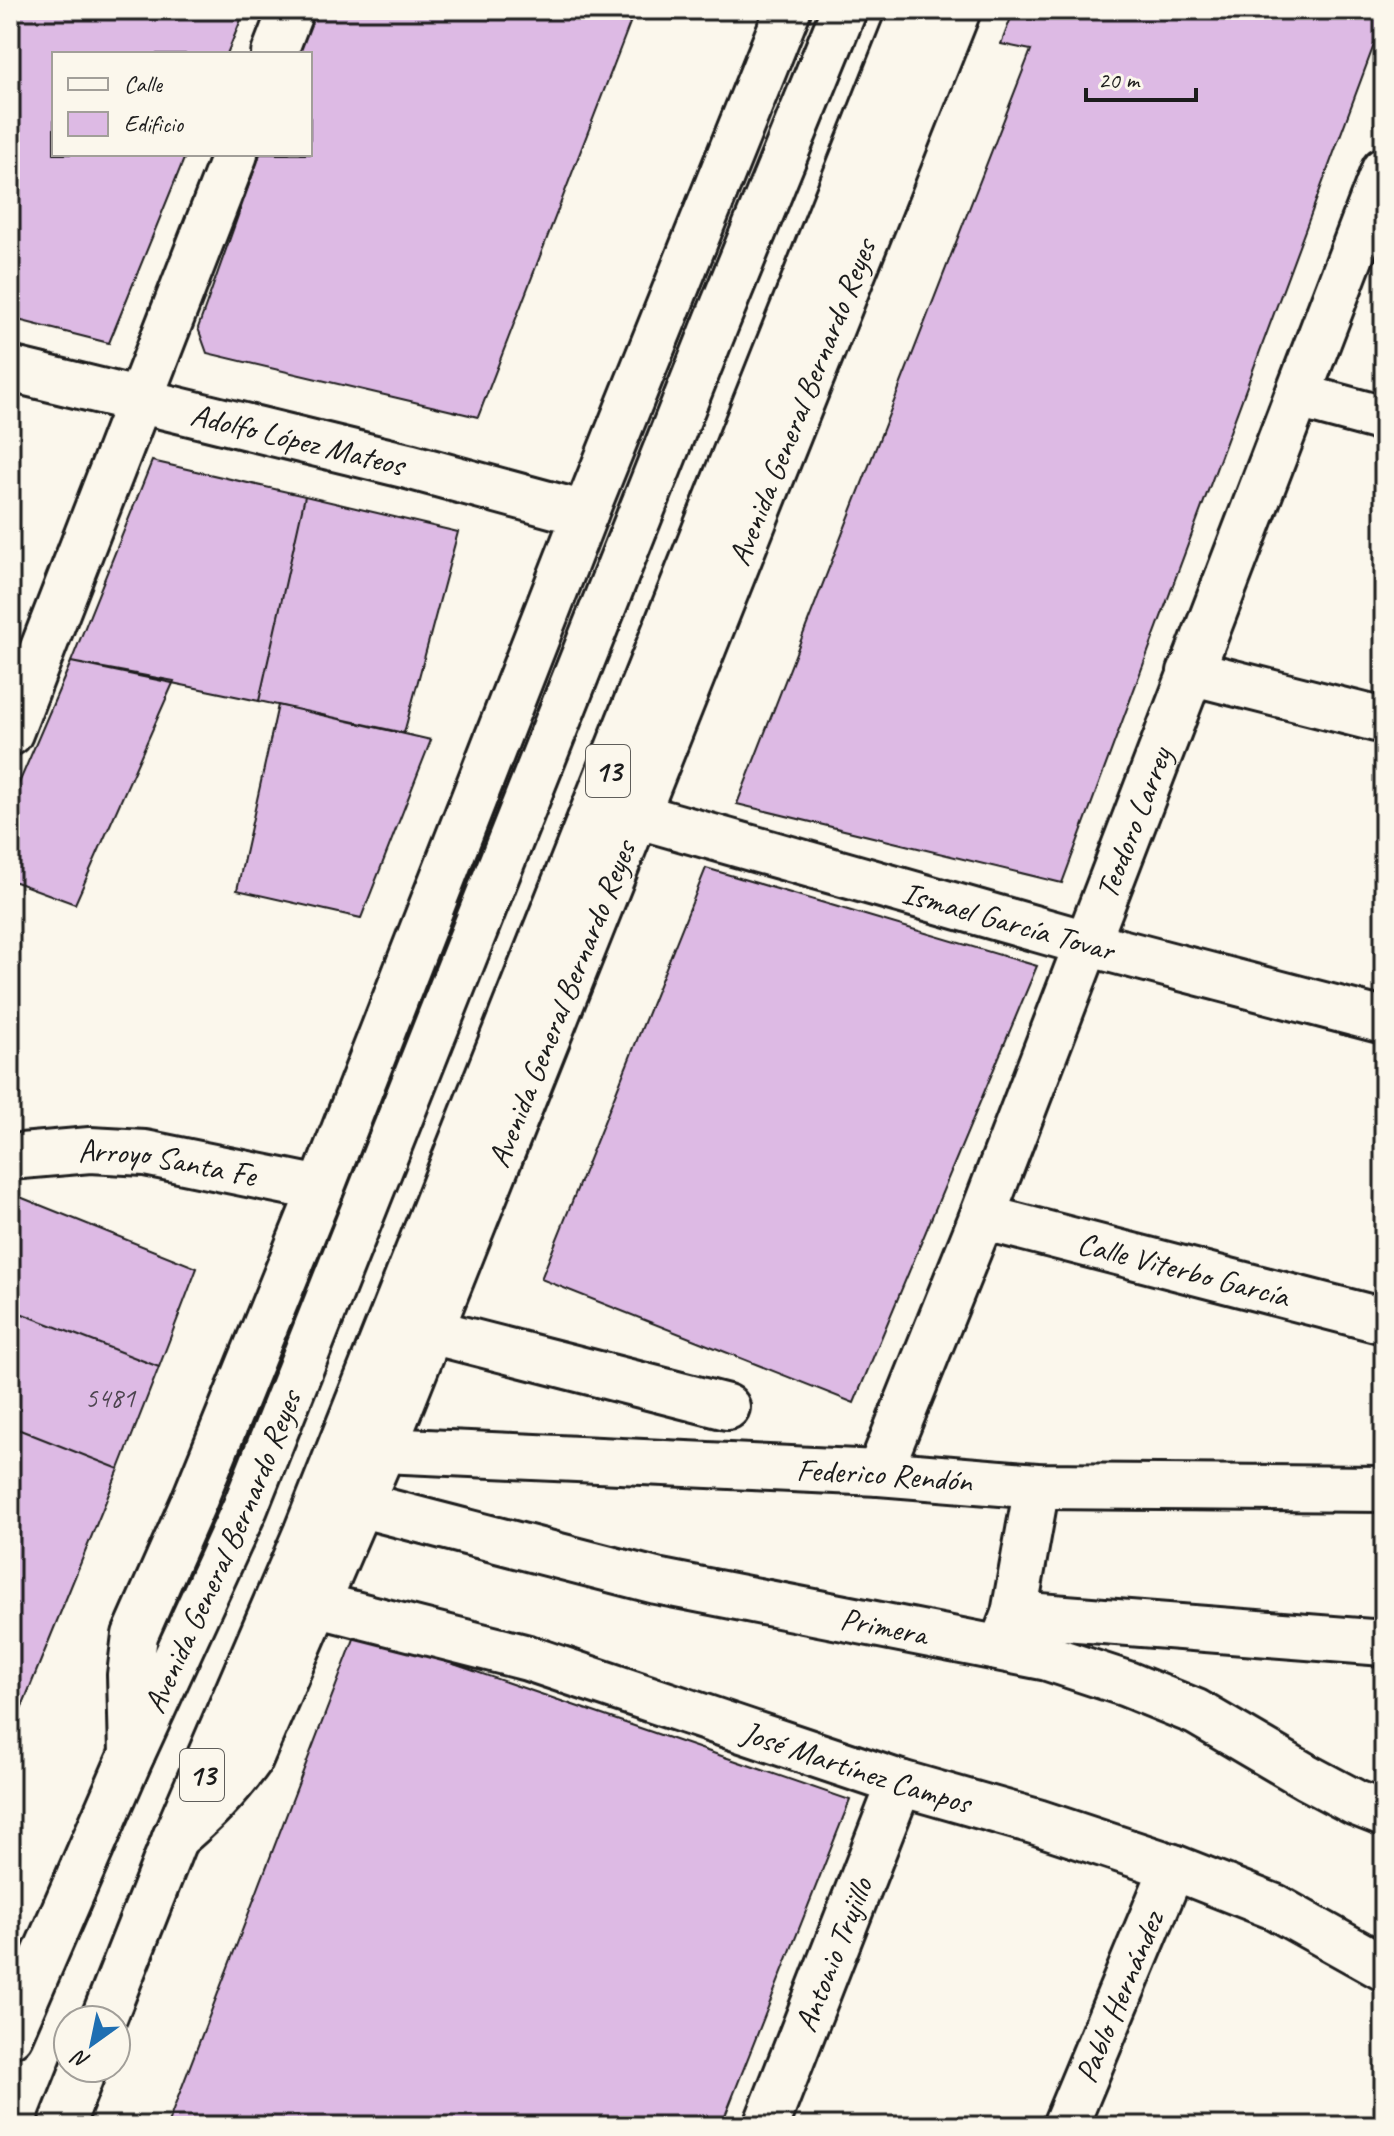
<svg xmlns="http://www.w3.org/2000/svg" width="1394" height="2136" viewBox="0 0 1394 2136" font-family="Caveat,sans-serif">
  <rect width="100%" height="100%" fill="#fbf7ec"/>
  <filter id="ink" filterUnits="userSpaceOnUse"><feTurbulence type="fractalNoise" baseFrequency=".0125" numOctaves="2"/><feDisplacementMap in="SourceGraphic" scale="16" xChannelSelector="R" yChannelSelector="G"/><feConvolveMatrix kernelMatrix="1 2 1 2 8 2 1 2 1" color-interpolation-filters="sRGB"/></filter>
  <g filter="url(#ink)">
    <!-- building -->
    <path fill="#ddbae4" stroke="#1c1c1c" stroke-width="2" d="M10,10H245L227,54H54V154H186L109,343L10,318Z
      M311,10H635L478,417L207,353L198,328L260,154H310V54H296Z
      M1014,10H1384V18L1062,883L737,804L1031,50L1001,44Z
      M152,461L305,496L259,701L71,662Z
      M305,496L458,532L404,733L259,701Z
      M71,662L174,681L75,904L10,880V804Z
      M278,705L431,740L361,918L237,890Z
      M706,868L1037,966L854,1403L541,1279Z
      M10,1193L197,1268L159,1367L10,1309Z
      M10,1309L159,1367L119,1469L10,1426Z
      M10,1426L119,1469L10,1736Z
      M357,1631L850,1800L721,2126H167Z"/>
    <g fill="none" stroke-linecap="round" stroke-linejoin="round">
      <defs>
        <g id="minor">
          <path d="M274,54L291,10"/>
          <path id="s1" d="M10,369L408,466L585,514"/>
          <path d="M1298,396L1384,419"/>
          <path d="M1190,672L1384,721"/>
          <path d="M10,733L235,154"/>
          <path id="s2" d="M635,815L1086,943L1384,1021"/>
          <path id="s3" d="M10,1157L90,1150L145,1153L321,1189"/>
          <path id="s4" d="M982,1217L1384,1321"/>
          <path d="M430,1331L727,1407"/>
          <path id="s5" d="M383,1450L879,1473L1037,1486L1384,1489"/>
          <path id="s6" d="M879,1473L982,1217L1384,170"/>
          <path id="s7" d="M358,1504L656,1581L1048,1658L1127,1684L1196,1712L1307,1777L1356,1803L1384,1814"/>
          <path id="s8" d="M315,1604L528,1658L900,1783L1037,1822L1173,1867L1275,1907L1384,1968"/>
          <path d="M1014,1614L1384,1643"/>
          <path d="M1004,1640L1014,1614L1037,1486"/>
          <path d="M132,1754L130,1675L135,1635L194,1501L321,1189L585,514L788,10"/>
          <path id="s9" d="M175,1838C204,1814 228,1790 250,1759L383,1450L958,10"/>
          <path id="s10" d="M766,2126L900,1783"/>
          <path id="s11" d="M1065,2126L1173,1867"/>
        </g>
        <g id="major">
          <path d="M103,2020L175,1838L306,1533L912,10"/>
          <path id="s12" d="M10,2035L132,1754L245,1508L717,321L844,10"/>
          <path d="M61,2126L84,2068"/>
        </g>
      </defs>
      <!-- minor casing -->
      <use href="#minor" stroke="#1c1c1c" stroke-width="50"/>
      <!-- major casing -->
      <use href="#major" stroke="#1c1c1c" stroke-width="50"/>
      <!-- minor -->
      <use href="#minor" stroke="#fbf7ec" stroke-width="44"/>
      <!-- major -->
      <use href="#major" stroke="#fbf7ec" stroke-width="44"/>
    </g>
  </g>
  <g text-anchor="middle" stroke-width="8" stroke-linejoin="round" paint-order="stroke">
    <!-- number labels -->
    <g font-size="28" fill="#4c444e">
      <text x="110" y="1407">5481</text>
    </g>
    <!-- shield labels -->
    <g fill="#fbf7ec" stroke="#5f5e5a" stroke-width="2">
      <rect x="586" y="745" width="44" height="52" rx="6"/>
      <rect x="180" y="1749" width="44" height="52" rx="6"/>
    </g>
    <g font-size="30" font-weight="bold" fill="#1c1c1c">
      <text x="608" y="781">13</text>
      <text x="202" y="1785">13</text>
    </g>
    <!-- street labels -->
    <g font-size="32" fill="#1c1c1c" stroke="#fbf7ec">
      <text dy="11" stroke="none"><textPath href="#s9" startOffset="1574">Avenida General Bernardo Reyes</textPath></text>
      <text dy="11" stroke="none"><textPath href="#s1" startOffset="296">Adolfo López Mateos</textPath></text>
      <text dy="11" stroke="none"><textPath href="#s6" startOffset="698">Teodoro Larrey</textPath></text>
      <text dy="11" stroke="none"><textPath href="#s2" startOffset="388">Ismael García Tovar</textPath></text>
      <text dy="11" stroke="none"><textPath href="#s9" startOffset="926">Avenida General Bernardo Reyes</textPath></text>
      <text dy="11" stroke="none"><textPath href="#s3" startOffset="158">Arroyo Santa Fe</textPath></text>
      <text dy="11" stroke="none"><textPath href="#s4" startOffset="208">Calle Viterbo García</textPath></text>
      <text dy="11" stroke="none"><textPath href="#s5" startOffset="502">Federico Rendón</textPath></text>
      <text dy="11" stroke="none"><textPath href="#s12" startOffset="528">Avenida General Bernardo Reyes</textPath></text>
      <text dy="11" stroke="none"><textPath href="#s7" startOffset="540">Primera</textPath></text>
      <text dy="11" stroke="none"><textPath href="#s8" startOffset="566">José Martínez Campos</textPath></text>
      <text dy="11" stroke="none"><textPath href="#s10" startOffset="184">Antonio Trujillo</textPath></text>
      <text dy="11" stroke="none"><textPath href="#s11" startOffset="140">Pablo Hernández</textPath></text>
    </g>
  </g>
  <!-- margin -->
  <rect width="1394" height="2136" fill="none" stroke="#fbf7ec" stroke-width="40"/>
  <rect x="20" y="20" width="1354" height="2096" fill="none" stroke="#1c1c1c" stroke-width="3" filter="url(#ink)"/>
  <!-- legend -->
  <rect x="52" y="52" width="260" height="104" fill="#fbf7ec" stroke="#a29f99" stroke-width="2"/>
  <rect x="68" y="78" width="40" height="12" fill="#fbf7ec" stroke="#a29f99" stroke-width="2"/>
  <text x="124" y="92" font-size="24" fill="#1c1c1c">Calle</text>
  <rect x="68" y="112" width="40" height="24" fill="#ddbae4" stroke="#a29f99" stroke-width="2"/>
  <text x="124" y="132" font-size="24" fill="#1c1c1c">Edificio</text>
  <!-- north arrow -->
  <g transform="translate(92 2044) rotate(213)"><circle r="38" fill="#fbf7ec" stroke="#a29f99" stroke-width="2"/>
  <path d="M0-6L14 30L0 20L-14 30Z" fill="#1f6fb2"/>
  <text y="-12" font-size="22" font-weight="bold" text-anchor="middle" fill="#1c1c1c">N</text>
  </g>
  <!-- scale -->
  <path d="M1086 88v12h110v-12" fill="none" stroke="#1c1c1c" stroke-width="4"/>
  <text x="1098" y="88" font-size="24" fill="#1c1c1c" stroke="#fbf7ec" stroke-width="6" paint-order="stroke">20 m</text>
</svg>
